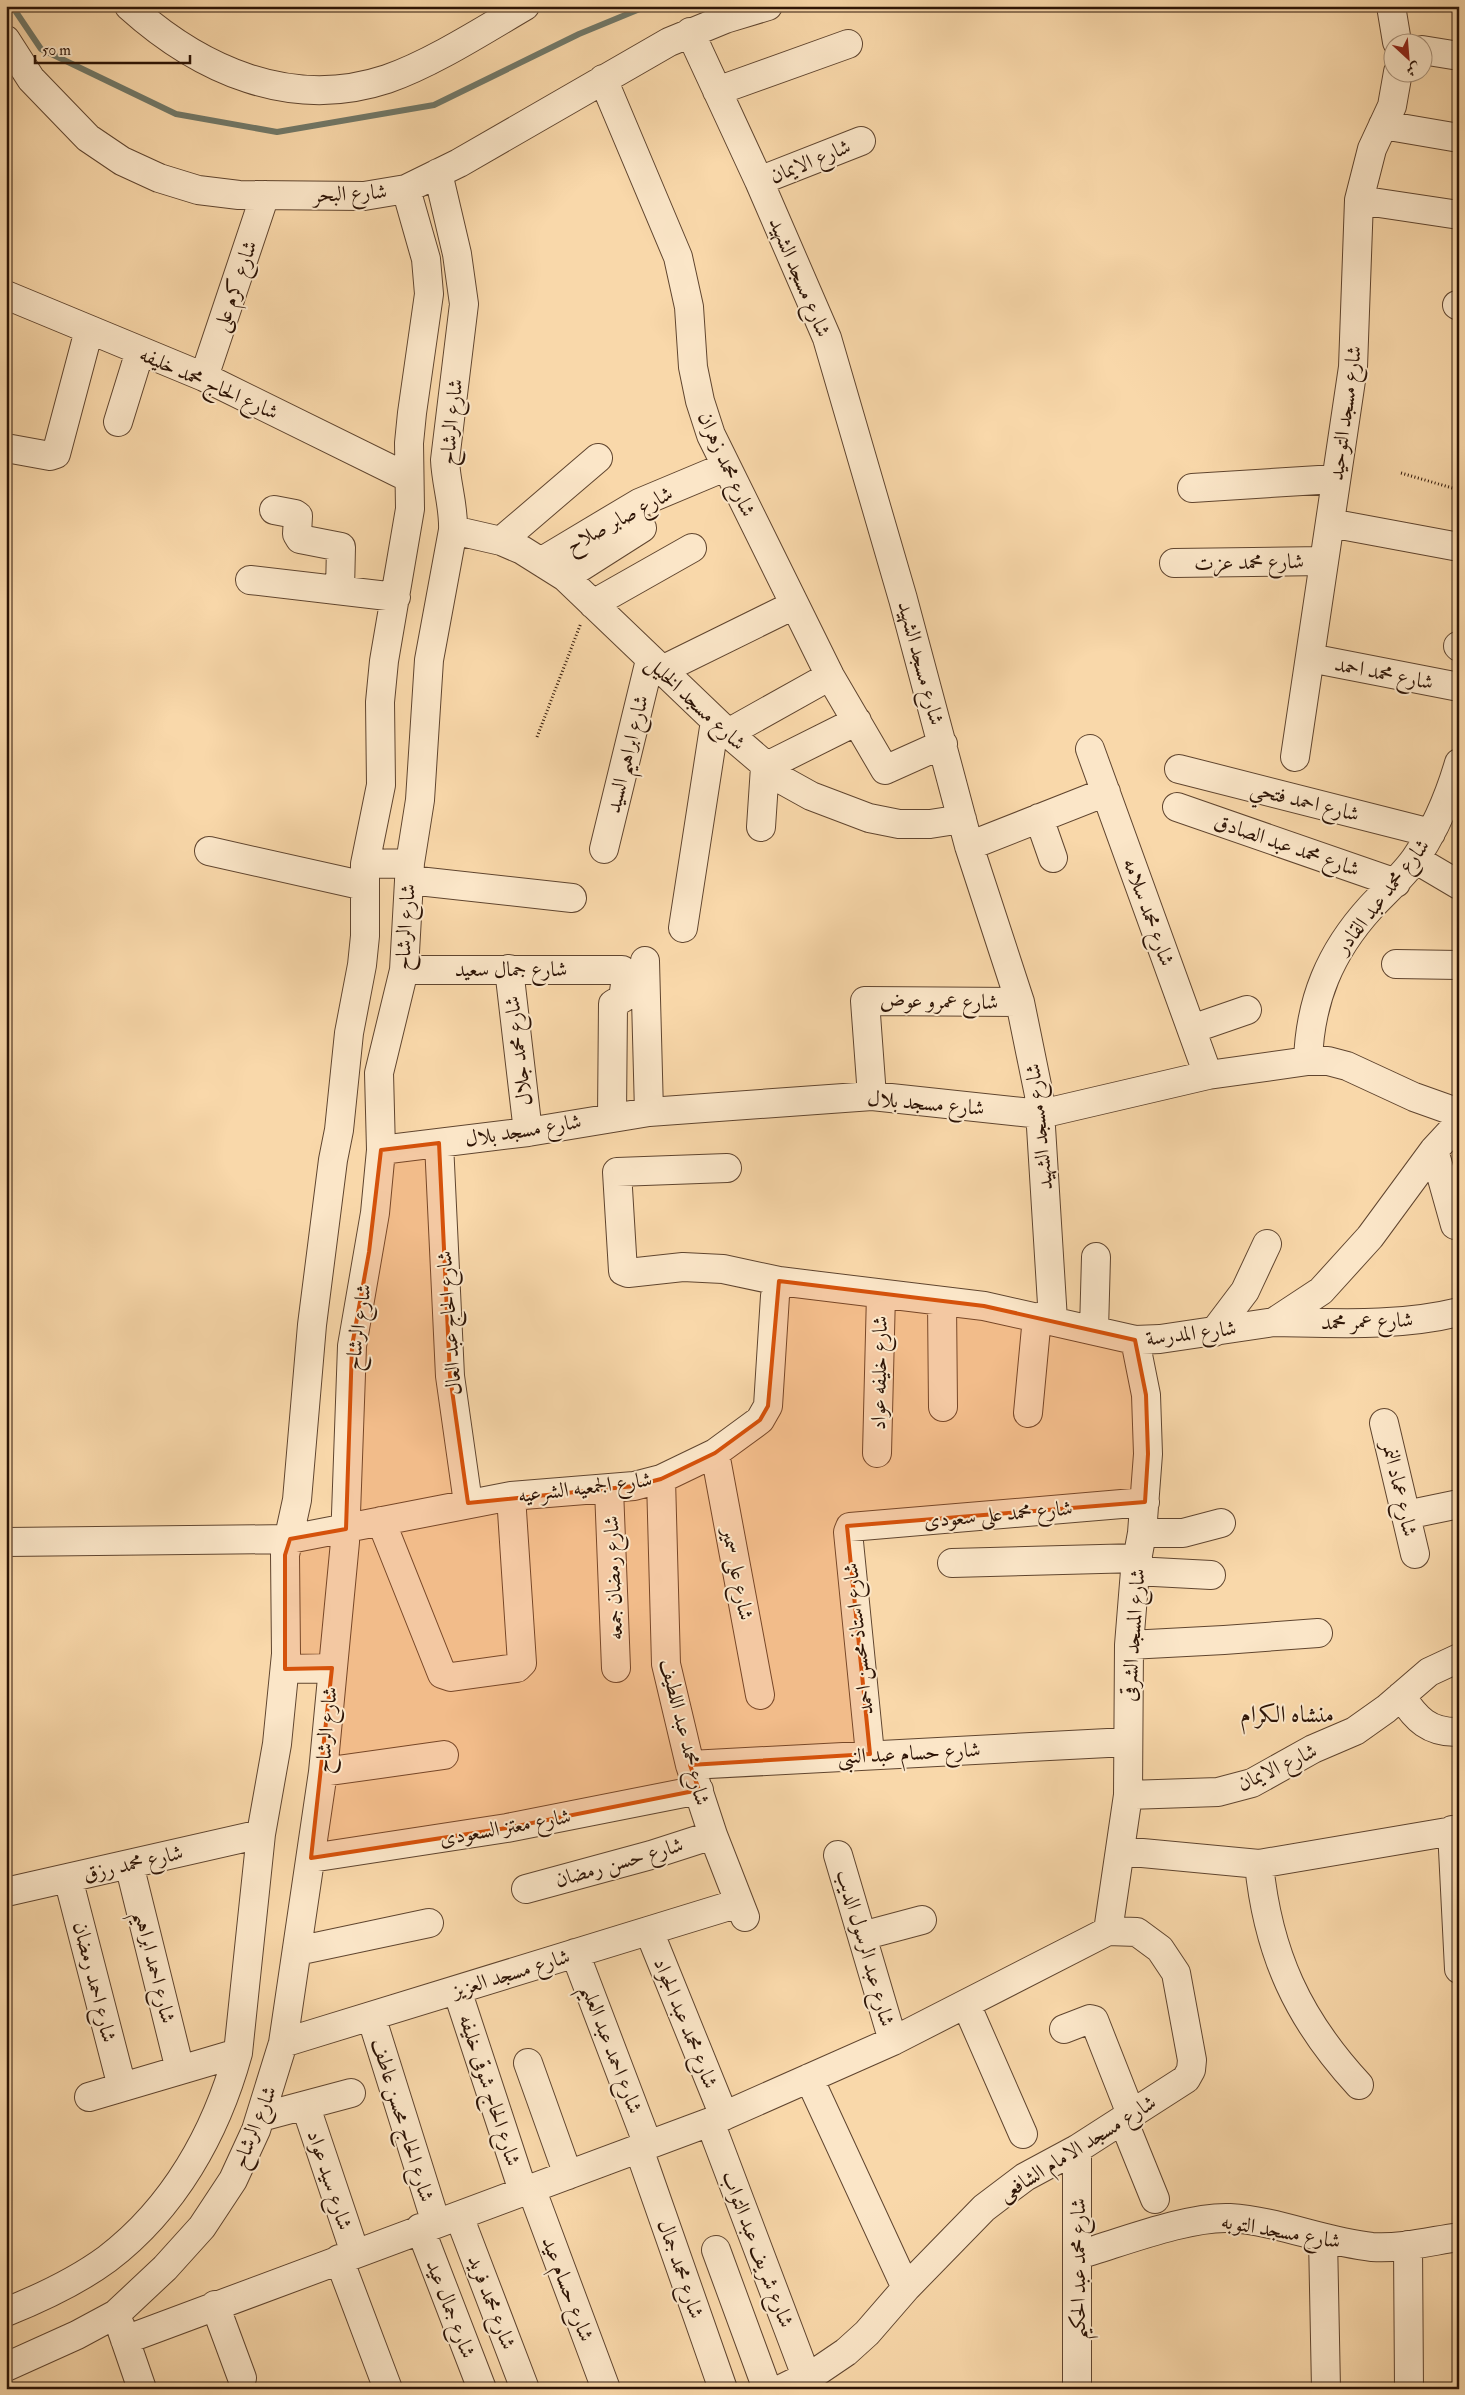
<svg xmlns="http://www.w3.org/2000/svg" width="1465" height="2395" viewBox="0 0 1465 2395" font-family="'IM FELL Double Pica',Amiri,serif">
  <rect width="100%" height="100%" fill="#f9d8aa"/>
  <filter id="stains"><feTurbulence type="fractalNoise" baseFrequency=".004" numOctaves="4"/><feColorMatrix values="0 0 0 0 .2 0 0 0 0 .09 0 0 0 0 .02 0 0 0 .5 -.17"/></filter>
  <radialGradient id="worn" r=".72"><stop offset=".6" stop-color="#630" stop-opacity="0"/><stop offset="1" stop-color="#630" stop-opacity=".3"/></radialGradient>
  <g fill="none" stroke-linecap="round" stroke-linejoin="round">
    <!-- stream -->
    <path stroke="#717868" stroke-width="6" d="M12,6L41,49L176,114L277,132L434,105L579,34L647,6"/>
    <defs>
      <path id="minor" d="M129,6C200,70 291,111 387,79C431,64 484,30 525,6
        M1391,6L1397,42
        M690,32L759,181L827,338L903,599L969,846L1020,1002L1039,1095L1053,1320
        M6,40L31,79L88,138L122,161L159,178L198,190L239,195L364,196L406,189L459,163L669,42L725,19L768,6
        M1422,50L1459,56
        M603,79L678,257L689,307L693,367L700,401L711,435L830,676L885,770L943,744
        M717,91L848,44
        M1383,125L1459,138
        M759,181L861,141
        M1359,200L1459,215
        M6,295L204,377L409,478
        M1457,305L1459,306
        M204,377L265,195
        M118,422L140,351
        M6,448L50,456L56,454L89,330
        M1192,488L1335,479
        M274,510L295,514L298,516L297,534L300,539L341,547L340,590
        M1330,523L1459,547
        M453,530L501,541L522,550L565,577L728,733L784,781L811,796L869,818L899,824H930L962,819
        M501,541L598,458
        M542,561L639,503L725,467
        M1174,563L1324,561
        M565,577L642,528
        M250,580L396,597
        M593,604L692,548
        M1458,646L1459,647
        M1310,658L1459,687
        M662,670L794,605
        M728,733L830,676
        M1090,749L1208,1075
        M1295,757L1353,367L1359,200L1372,149L1392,106L1398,72
        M1179,769L1431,833
        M1177,807L1396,883
        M1039,818L1053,858
        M761,827L765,767L857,721
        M969,846L1106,792
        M604,849L650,660
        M209,851L365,886
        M1415,859L1459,885
        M365,864L410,863
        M409,880L572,898
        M683,928L715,721
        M645,961L649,1112
        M1396,964L1459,965
        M509,969L528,1132
        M404,970H622L626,978L623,998L613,1004L612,1116
        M1192,1029L1247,1010
        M1308,1061C1310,1000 1330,952 1371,907C1386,891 1402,877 1415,859C1435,830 1449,797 1459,763
        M872,1096L865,1001L1020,1002
        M439,1143L450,1376L468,1503
        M381,1150L528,1132L649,1112L872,1096L1041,1114L1208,1075L1308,1061H1328L1347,1066L1414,1097L1459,1113
        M1434,1150L1455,1225
        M727,1168L617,1172L623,1271L628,1273L683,1267L723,1269L779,1281L984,1306L1135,1340L1160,1339L1274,1322L1321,1291L1370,1237L1434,1150L1459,1123
        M942,1302L943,1407
        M1274,1322C1336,1323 1398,1327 1459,1312
        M1094,1330L1096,1257
        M1214,1332L1245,1291L1267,1244
        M1028,1413L1037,1317
        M1384,1423L1415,1554
        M715,1453L760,1695
        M877,1453L881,1294
        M661,1479L666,1664L690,1765L713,1835L745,1917
        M609,1489L616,1668
        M1406,1515L1459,1504
        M381,1521L442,1674L451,1677L517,1668L522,1663L511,1496
        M1142,1533H1183L1221,1523
        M6,1542L290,1539L511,1496L634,1486L661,1479L715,1453L760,1420L768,1406L775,1296L779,1281
        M952,1563L1138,1558
        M1135,1571L1211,1575
        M1129,1645L1224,1640L1318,1633
        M285,1669L332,1668
        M1401,1696C1416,1719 1429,1733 1459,1732
        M870,1754L848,1532L850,1527L1145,1502
        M690,1765L1127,1742
        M323,1772L444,1755
        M1128,1795L1218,1792L1252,1783L1313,1749L1355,1731L1386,1709L1429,1672L1459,1658
        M1452,1830L1459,1969
        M1121,1851L1259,1864L1459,1830
        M838,1855L893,2041
        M311,1858L507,1828L699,1790
        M129,1864L180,2070
        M1259,1864C1268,1954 1298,2019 1359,2085
        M68,1878L122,2087
        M526,1889L651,1855L713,1835
        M6,1892L261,1834
        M649,1931L724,2116
        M1108,1931L1128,1795L1129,1645L1135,1571L1142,1533L1148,1454L1146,1395L1135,1340
        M862,1936L922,1920
        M297,1951L429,1923
        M575,1953L648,2145
        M457,1990L523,2191
        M966,2004L1023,2134
        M371,2016L436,2223
        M1064,2029L1090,2019L1094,2020L1131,2114
        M283,2043L739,1903
        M528,2063L568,2175
        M809,2078L906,2288
        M89,2097L238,2053
        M306,2107L355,2253
        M261,2117L351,2093
        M1123,2120L1155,2199
        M710,2122L806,2376
        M639,2149L723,2389
        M1077,2149V2389
        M531,2188L606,2389
        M459,2216L525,2389
        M420,2228L482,2389
        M1323,2238L1326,2389
        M1408,2245L1409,2389
        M716,2250L767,2389
        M1078,2255C1120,2243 1188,2216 1230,2218C1278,2221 1324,2242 1372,2247C1401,2249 1431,2241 1459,2237
        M339,2259L388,2389
        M215,2305L242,2378
        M6,2312C41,2298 77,2281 107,2259C174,2208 216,2133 238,2053L261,1834L277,1744L286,1654L285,1555L297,1500L312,1325L333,1160L339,1130L349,1033L362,965L365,936V864L381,785L380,702L384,661L410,509L409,443L412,413L429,294L426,259L406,189
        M120,2325L142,2389
        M125,2340L710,2122L893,2041L1108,1931
        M6,2367L77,2335L116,2314L165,2268L202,2227L233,2180L256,2130L283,2043L323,1772L345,1542L352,1346L375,1213L381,1150L379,1073L404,970L410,863L420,800L429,660L453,530C454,506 446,484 445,460L464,304L457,254L438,173
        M781,2389L818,2371L846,2352L867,2333L906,2288L984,2208L1025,2177L1077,2149L1186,2079L1191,2070L1192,2060L1176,1973L1160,1949L1137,1932L1108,1931"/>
    </defs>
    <!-- minor casing -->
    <use href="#minor" stroke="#60452f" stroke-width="30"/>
    <!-- path -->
    <path stroke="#2d1406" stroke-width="3" stroke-dasharray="1 2.5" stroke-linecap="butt" d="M1401,473L1459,490
      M537,737L581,623"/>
    <!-- minor -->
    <use href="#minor" stroke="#fbe6c8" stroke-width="28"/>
  </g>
  <!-- marked area -->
  <path fill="#d5520b" fill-opacity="0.2" stroke="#d5520b" stroke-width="4" stroke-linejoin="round" d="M439,1143L450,1376L468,1503L634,1486L661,1479L715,1453L760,1420L768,1406L779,1281L984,1306L1135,1340L1146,1395L1148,1454L1145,1502L847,1526L870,1754L690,1765L699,1790L507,1828L311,1858L332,1668L285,1669V1555L290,1539L346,1529L352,1346L369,1252L381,1150Z"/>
  <g text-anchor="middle" stroke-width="4" stroke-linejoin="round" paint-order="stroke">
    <!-- street labels -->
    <g font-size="21" fill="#2d1406" stroke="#fbe6c8">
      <text transform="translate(810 161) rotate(-22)" y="7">شارع الايمان</text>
      <text transform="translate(350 193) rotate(-3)" y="7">شارع البحر</text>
      <text transform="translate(800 277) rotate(67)" y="7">شارع مسجد الشهيد</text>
      <text transform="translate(235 286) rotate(-71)" y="7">شارع كرم على</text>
      <text transform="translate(209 383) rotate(24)" y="7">شارع الحاج محمد خليفه</text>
      <text transform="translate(1345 413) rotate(-82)" y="7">شارع مسجد التوحيد</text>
      <text transform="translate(451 422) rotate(-84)" y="7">شارع الرشاح</text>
      <text transform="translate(727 464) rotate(66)" y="7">شارع محمد زهران</text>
      <text transform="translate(619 519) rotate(-28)" y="7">شارع صابر صلاح</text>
      <text transform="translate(1249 562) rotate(-1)" y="7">شارع محمد عزت</text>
      <text transform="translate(921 663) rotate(75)" y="7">شارع مسجد الشهيد</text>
      <text transform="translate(1384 673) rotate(11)" y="7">شارع محمد احمد</text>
      <text transform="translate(696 703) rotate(43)" y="7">شارع مسجد الخليل</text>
      <text transform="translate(627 754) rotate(-76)" y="7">شارع ابراهيم السيد</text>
      <text transform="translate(1305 801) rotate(14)" y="7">شارع احمد فتحي</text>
      <text transform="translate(1287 845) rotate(19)" y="7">شارع محمد عبد الصادق</text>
      <text transform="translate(1382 896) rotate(-52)" y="7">شارع محمد عبد القادر</text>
      <text transform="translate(1149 912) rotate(70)" y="7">شارع محمد سلامه</text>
      <text transform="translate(405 927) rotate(-86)" y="7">شارع الرشاح</text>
      <text x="511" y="976">شارع جمال سعيد</text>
      <text transform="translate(939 1001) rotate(1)" y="7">شارع عمرو عوض</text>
      <text transform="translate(518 1051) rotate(-97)" y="7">شارع محمد جلال</text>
      <text transform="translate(926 1103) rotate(5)" y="7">شارع مسجد بلال</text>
      <text transform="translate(1039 1127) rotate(-96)" y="7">شارع مسجد الشهيد</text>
      <text transform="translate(523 1130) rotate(-9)" y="7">شارع مسجد بلال</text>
      <text transform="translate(1367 1321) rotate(-2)" y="7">شارع عمر محمد</text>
      <text transform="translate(449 1323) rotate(-94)" y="7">شارع الحاج عبد العال</text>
      <text transform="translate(358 1327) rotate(-82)" y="7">شارع الرشاح</text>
      <text transform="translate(1191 1333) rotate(-7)" y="7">شارع المدرسة</text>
      <text transform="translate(879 1373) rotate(-89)" y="7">شارع خليفه عواد</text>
      <text transform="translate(585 1487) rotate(-7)" y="7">شارع الجمعيه الشرعيه</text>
      <text transform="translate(1400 1489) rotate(77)" y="7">شارع عماد النمر</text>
      <text transform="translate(998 1514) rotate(-5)" y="7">شارع محمد على سعودى</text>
      <text transform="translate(738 1574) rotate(79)" y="7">شارع على سمير</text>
      <text transform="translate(613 1578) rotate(-92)" y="7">شارع رمضان جمعه</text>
      <text transform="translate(1133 1635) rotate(-86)" y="7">شارع المسجد الشرقى</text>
      <text transform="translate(858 1639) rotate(-96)" y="7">شارع استاذ محسن احمد</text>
      <text transform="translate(326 1730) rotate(-85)" y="7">شارع الرشاح</text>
      <text transform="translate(685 1732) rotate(76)" y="7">شارع محمد عبد اللطيف</text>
      <text transform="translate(909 1753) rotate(-3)" y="7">شارع حسام عبد النبى</text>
      <text transform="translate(1277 1767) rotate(-25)" y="7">شارع الايمان</text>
      <text transform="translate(505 1827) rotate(-10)" y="7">شارع معتز السعودى</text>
      <text transform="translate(619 1862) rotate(-16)" y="7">شارع حسن رمضان</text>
      <text transform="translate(133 1863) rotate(-13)" y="7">شارع محمد رزق</text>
      <text transform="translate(866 1948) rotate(74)" y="7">شارع عبد الرسول الديب</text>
      <text transform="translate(155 1967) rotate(76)" y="7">شارع احمد ابراهيم</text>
      <text transform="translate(511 1973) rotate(-17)" y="7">شارع مسجد العزيز</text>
      <text transform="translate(95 1982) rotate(76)" y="7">شارع احمد رمضان</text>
      <text transform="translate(686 2023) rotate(68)" y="7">شارع محمد عبد الجواد</text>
      <text transform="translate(612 2049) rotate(69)" y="7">شارع احمد عبد العليم</text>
      <text transform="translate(490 2090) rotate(72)" y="7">شارع الحاج شوقى خليفه</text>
      <text transform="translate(403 2120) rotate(73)" y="7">شارع الحاج محسن عاطف</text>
      <text transform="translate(254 2127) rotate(-68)" y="7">شارع الرشاح</text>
      <text transform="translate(1077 2148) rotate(-32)" y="7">شارع مسجد الامام الشافعى</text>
      <text transform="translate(330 2180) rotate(72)" y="7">شارع سيد عواد</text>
      <text transform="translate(1281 2231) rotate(10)" y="7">شارع مسجد التوبه</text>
      <text transform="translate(758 2249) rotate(69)" y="7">شارع شريف عبد التواب</text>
      <text transform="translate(681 2269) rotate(71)" y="7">شارع محمد جمال</text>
      <text transform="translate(1078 2269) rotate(-90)" y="7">شارع محمد عبد الحكيم</text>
      <text transform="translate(568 2289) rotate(69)" y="7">شارع حسام عيد</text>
      <text transform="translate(492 2302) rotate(69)" y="7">شارع محمد فريد</text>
      <text transform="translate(451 2309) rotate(69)" y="7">شارع جمال عيد</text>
    </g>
    <!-- quarter labels -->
    <g font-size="24" fill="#2d1406" stroke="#fbe6c8">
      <text x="1287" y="1722">منشاه الكرام</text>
    </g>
  </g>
  <!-- margin -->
  <rect width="1465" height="2395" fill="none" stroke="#f9d8aa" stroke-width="25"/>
  <rect x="8" y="8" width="1450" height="2380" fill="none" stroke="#2d1406" stroke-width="2.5"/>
  <rect x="12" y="12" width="1440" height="2370" fill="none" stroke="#2d1406"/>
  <!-- north arrow -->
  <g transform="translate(1408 58) rotate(154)"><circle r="24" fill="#fbe6c8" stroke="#a9927a"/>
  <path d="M0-4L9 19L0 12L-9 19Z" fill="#8f2418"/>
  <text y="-8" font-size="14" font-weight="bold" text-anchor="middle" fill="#2d1406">ش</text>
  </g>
  <!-- scale -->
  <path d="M35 55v8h155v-8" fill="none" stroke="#2d1406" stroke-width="2.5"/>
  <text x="42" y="55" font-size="15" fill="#2d1406" stroke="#fbe6c8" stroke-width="4" paint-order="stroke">50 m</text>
  <rect width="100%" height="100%" filter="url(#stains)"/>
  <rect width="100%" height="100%" fill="url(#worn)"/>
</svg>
